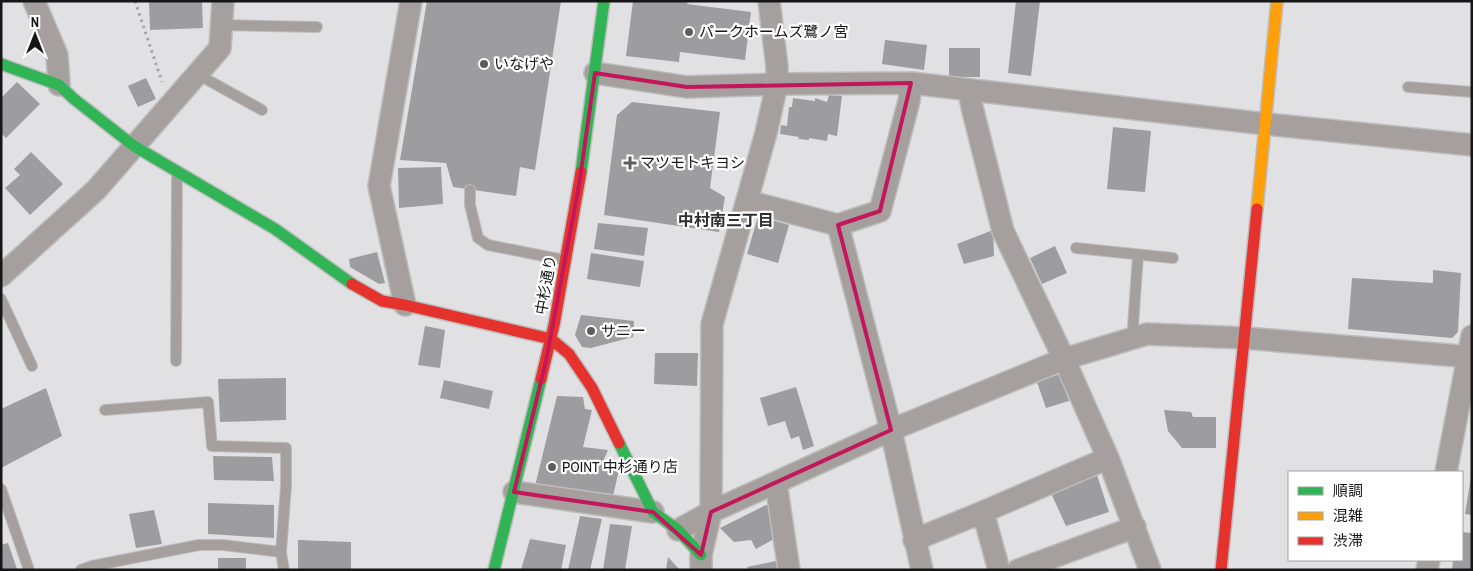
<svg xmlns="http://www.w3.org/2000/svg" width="1473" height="571" viewBox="0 0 1473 571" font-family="'Archivo Narrow','Noto Sans JP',sans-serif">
  <rect width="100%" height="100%" fill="#e1e1e4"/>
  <!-- building -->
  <path fill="#9d9d9f" d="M149,1H202L203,28L150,30Z
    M427,1H561L535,170L520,167L516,196L453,187L446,163L400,160Z
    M633,1H688L687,4L751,12L745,60L680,52L679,62L626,56Z
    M1016,1H1040L1031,76L1008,73Z
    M885,40L927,45L924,70L882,64Z
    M949,48H980V77H949Z
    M146,78L156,99L138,107L128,86Z
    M17,82L40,104L6,138L1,133V98Z
    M829,95L842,96L837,136L828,134L827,141L809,138V140L798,139L799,137L780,134L781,125L787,126L789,107H792L793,98L815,101V98L827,102Z
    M632,102L720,112L710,188L725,197L719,232L604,215L617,115Z
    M1113,127L1151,131L1145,192L1107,189Z
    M31,152L63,184L30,215L5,188L20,175L14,169Z
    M441,167L443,204L399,208L398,168Z
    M758,216L789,225L778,263L747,254Z
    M598,223L648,228L644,256L594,249Z
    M993,230L994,256L964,264L957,244Z
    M1055,246L1067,273L1042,284L1030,258Z
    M377,252L385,283L379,284L350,267L349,259Z
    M591,253L644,261L640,287L587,279Z
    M1433,270L1461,273L1458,332L1452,338L1348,329L1352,278L1433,283Z
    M581,315L634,321L633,337L591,348L582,347L575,335Z
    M425,326L445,330L440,368L418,365Z
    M655,353H698L697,386L654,384Z
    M1060,374L1069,401L1046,408L1037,382Z
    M286,378V420L220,422L218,379Z
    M444,380L493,391L489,409L440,398Z
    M796,387L814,446L803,450L799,436L791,439L785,421L768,426L760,398Z
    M46,388L62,436L1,468V409Z
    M557,396L583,397L585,409L592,410L583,447L608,450L602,464L619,470L613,496L535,486Z
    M1164,410L1191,412L1193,417H1216V448H1182L1168,431Z
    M213,456L272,457L274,481L214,480Z
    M1097,475L1109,512L1066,526L1050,491Z
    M1471,477H1472V515L1465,514Z
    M208,503L274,505V538L208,534Z
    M768,504L774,539L756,549L751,540L734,542L720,528Z
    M154,510L162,544L136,548L129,514Z
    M580,516L602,519L590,570H568Z
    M610,524L632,526L625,570H603Z
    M1462,532L1472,533V570H1452L1453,560H1462Z
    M530,539L566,545L561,570H521Z
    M298,540L351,542V570H298Z
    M8,543L17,569L15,570H1V545Z
    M668,557L680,570H666Z
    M218,558H246V570H218Z
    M776,561L778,570H748L747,567Z"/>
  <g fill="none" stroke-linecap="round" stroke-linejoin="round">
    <defs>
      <path id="lane" d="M221,25L317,27
        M197,74L262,110
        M1408,87L1472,92
        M470,190V205L478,238L488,245L564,260
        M1076,248L1173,258
        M1,299L32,366
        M1136,336L1133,326L1138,255
        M176,361L177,174
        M105,410L208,402L212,446L286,448V486L281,552L284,570
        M1,489L29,570
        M81,570L92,566L199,545H223L281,552"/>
      <path id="street" d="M34,1L57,55L59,85
        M595,73L687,87L777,84L911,83L1266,124L1472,145
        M969,91L972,107L1003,231L1064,359L1108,458L1150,570
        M747,201L838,225L891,430L922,570
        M838,225L880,211L909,101L911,83
        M1,276L96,190L220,48L223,1
        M405,305L379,186L411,1
        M1446,472L1472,336
        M776,483L789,570
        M514,492L653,512
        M983,512L1108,458
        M678,530L711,512L891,430L1064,359L1147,334L1245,338L1472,357
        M914,540L983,512L999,570
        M701,570V555L711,512L712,324L766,133L777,84V67L769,1
        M1018,570L1135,527
        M1427,570L1429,560"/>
      <path id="fast" d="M1,64L59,85L74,99L134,146L275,229L352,284
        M581,172L604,1
        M619,443L653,512L678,530L701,555
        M494,570L541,379"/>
      <path id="slow" d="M1257,209L1277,1"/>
      <path id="jam" d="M352,284L382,301L405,305L551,339L569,354L592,388L619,443
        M541,379L554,325L581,172
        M1221,570L1257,209"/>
    </defs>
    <!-- lane casing -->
    <use href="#lane" stroke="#bdbdbe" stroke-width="12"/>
    <!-- street casing -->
    <use href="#street" stroke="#bdbdbe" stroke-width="24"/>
    <!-- fast casing -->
    <use href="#fast" stroke="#bdbdbe" stroke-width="14"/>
    <!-- slow casing -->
    <use href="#slow" stroke="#bdbdbe" stroke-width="14"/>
    <!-- jam casing -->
    <use href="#jam" stroke="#bdbdbe" stroke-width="14"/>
    <!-- path -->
    <path stroke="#a6a5a4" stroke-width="3" stroke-dasharray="2.5 4" stroke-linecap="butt" d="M135,1L162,82"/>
    <!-- lane -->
    <use href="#lane" stroke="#a5a09d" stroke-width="10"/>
    <!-- street -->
    <use href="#street" stroke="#a5a09d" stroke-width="21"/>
    <!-- fast -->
    <use href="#fast" stroke="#30b455" stroke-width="11"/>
    <!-- slow -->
    <use href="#slow" stroke="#ff9f0a" stroke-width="11"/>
    <!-- jam -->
    <use href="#jam" stroke="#e5322d" stroke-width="11"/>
  </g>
  <!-- marked area -->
  <path fill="none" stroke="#c2185b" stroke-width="4" stroke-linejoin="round" d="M595,73L687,87L911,83L880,211L838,225L891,430L711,512L701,555L653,512L514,492L546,361L579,185Z"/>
  <!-- markers -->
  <g fill="#5d5d5f" stroke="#fff" stroke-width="2">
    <circle cx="689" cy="32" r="5"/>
    <circle cx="484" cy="64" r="5"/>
    <path d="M627.5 155.5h5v5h5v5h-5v5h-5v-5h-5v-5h5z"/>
    <circle cx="591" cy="331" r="5"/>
    <circle cx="552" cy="467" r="5"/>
  </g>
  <g text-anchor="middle" stroke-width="4.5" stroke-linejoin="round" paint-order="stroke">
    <!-- poi labels -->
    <g font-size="15" fill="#161617" stroke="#fff" text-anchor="start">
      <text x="699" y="37">パークホームズ鷺ノ宮</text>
      <text x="494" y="69">いなげや</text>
      <text x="640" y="168">マツモトキヨシ</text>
      <text x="601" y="336">サニー</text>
      <text x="562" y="472">POINT 中杉通り店</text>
    </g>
    <!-- street labels -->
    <g font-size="15" fill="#161617" stroke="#fff">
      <text transform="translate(546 285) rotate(-80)" y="5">中杉通り</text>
    </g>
    <!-- neighbourhood labels -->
    <g font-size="16" font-weight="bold" fill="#2f2f33" stroke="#fff">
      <text x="726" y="226">中村南三丁目</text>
    </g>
  </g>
  <!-- border -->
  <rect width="1473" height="571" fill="none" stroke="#161617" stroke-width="5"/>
  <!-- legend -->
  <rect x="1288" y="471" width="175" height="90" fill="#ffffff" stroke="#a2a2a2"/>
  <rect x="1298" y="487" width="25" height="8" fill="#30b455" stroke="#a2a2a2"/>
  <text x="1333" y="496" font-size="15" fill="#161617">順調</text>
  <rect x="1298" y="512" width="25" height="8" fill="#ff9f0a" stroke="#a2a2a2"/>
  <text x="1333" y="521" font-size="15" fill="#161617">混雑</text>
  <rect x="1298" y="537" width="25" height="8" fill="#e5322d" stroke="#a2a2a2"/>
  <text x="1333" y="546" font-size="15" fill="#161617">渋滞</text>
  <!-- north arrow -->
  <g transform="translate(35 35)" stroke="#ffffff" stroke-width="4" paint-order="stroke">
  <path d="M0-4L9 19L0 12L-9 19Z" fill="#161617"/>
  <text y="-8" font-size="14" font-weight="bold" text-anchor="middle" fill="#161617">N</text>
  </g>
</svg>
